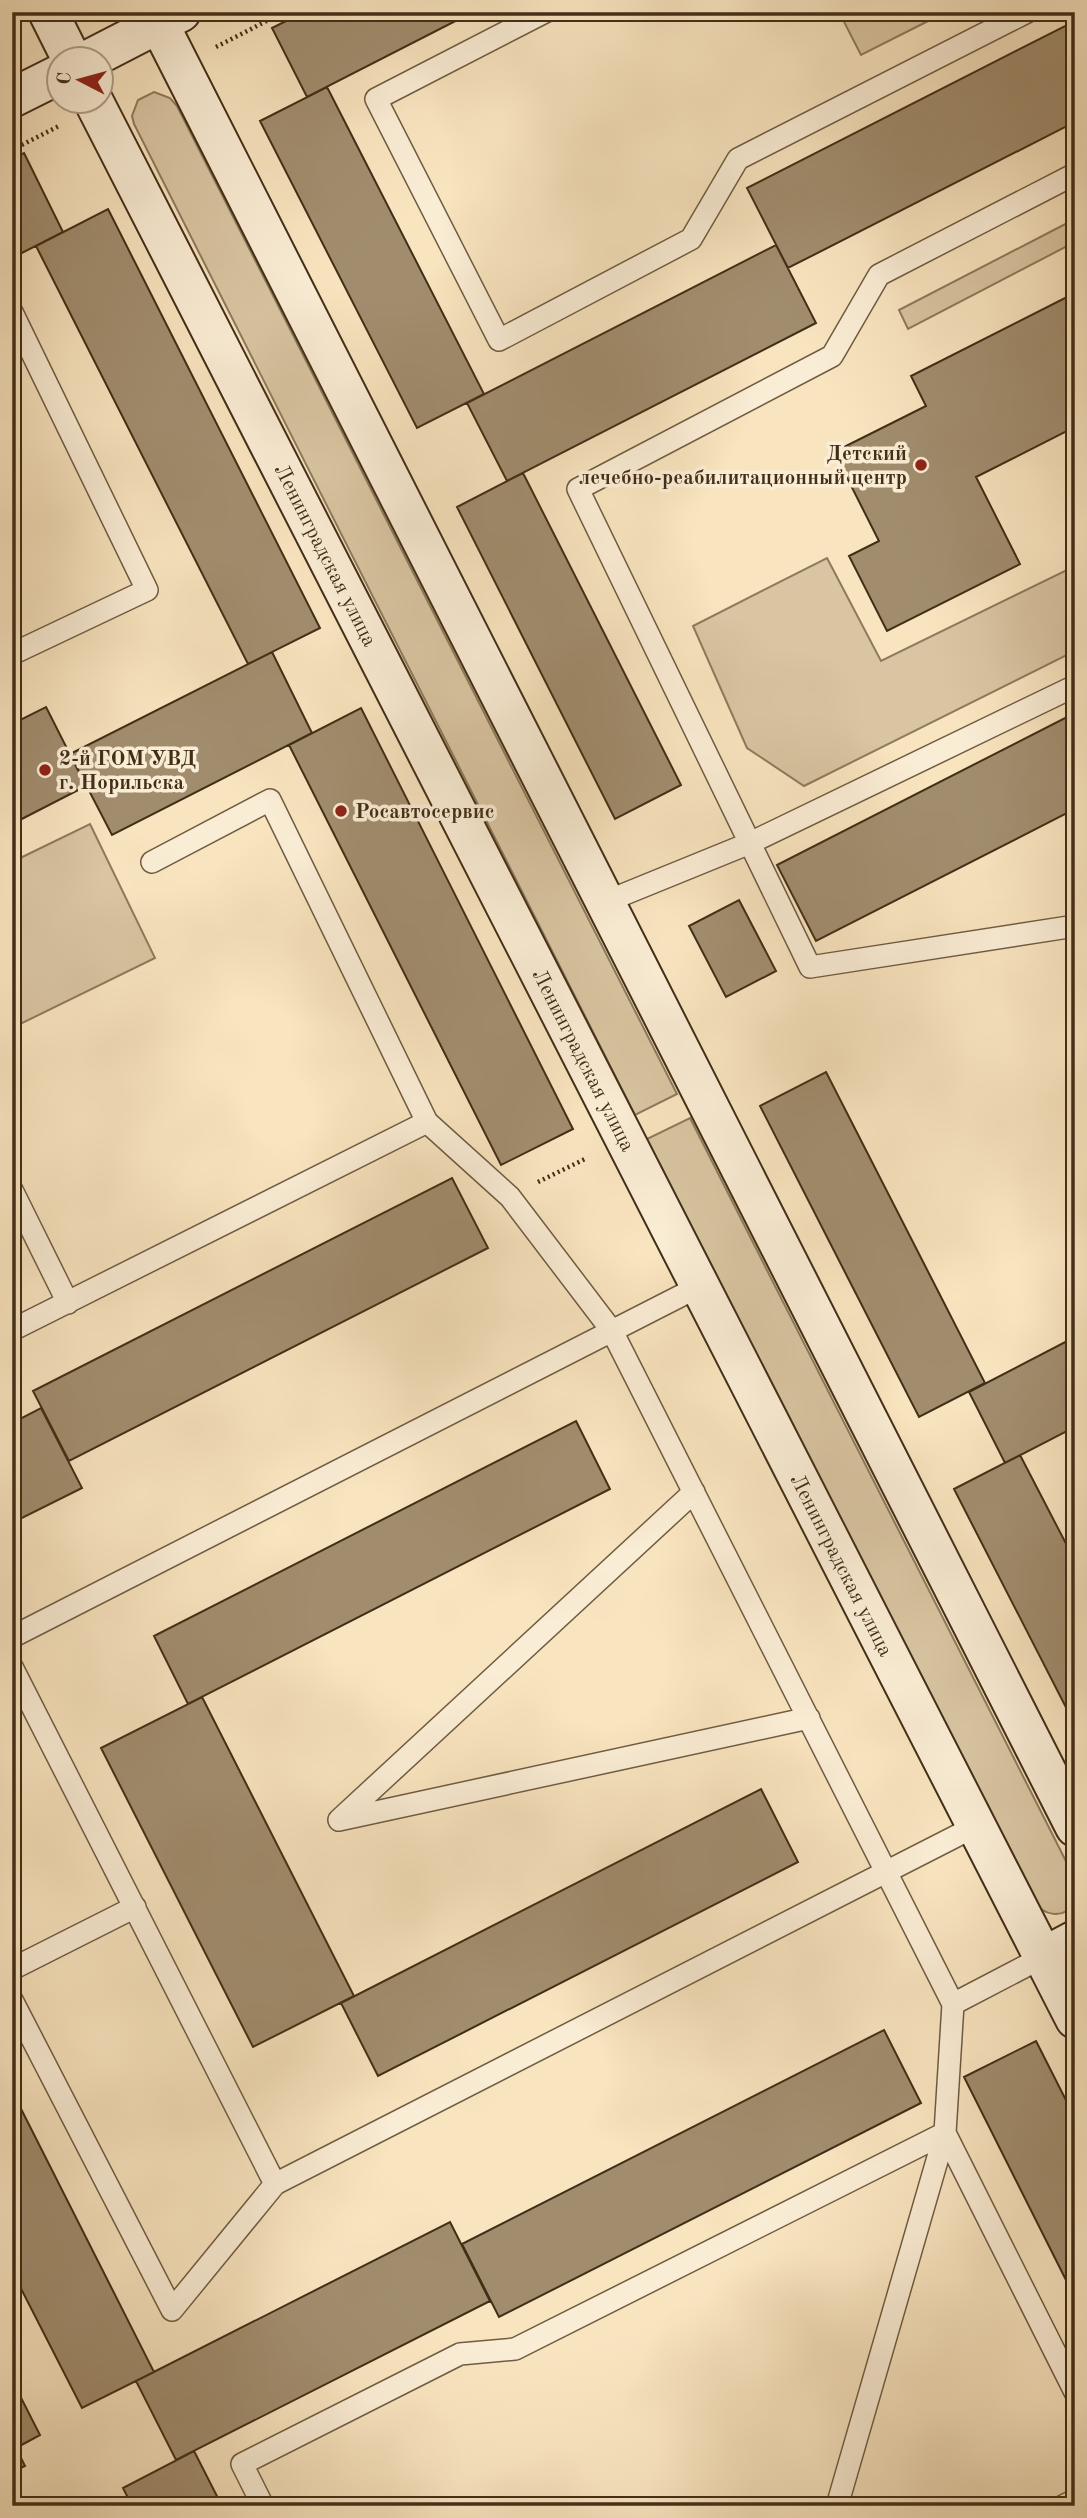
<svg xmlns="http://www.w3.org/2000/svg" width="1087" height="2518" viewBox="0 0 1087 2518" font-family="'Old Standard TT',serif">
  <rect width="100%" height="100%" fill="#f8e4bf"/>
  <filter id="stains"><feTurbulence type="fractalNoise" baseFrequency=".00286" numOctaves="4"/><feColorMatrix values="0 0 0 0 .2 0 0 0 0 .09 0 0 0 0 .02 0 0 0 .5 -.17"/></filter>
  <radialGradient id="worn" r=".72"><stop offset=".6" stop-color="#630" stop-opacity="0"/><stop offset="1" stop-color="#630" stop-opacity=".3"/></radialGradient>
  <!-- green -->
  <path fill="#d9c5a2" stroke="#8e7a5c" stroke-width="2" d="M839,12H946L861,55Z
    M154,92L170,98L177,106L677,1094L635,1115L134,124L132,116L138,100Z
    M1075,219V242L908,329L899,310Z
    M827,558L881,661L1075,566V651L804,786L747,748L693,626Z
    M90,824L155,958L12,1028V862Z
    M690,1118L1075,1879V1903C1063,1920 1043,1916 1033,1900L647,1139Z"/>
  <!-- building -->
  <path fill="#a18d6e" stroke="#422e17" stroke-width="2" d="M304,12H473L307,97L272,28Z
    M1069,24L1075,36V122L788,268L747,188Z
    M327,87L484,394L417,428L260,121Z
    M24,153L63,232L12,258V159Z
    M108,209L320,628L248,664L36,246Z
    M776,245L816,323L507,481L467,403Z
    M1075,293V427L976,477L1020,564L887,631L849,556L879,541L834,452L926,406L911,376Z
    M523,473L681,785L615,819L457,507Z
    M272,652L312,733L112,835L70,754Z
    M46,707L86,786L12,824V724Z
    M361,708L573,1129L501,1165L289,745Z
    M1075,713V809L816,941L777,865Z
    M739,900L776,971L726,997L689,926Z
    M826,1072L985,1383L919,1417L760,1106Z
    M452,1178L488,1248L69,1461L33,1391Z
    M1075,1337V1427L1005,1463L969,1392Z
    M41,1408L82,1488L12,1523V1423Z
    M576,1421L610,1489L188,1704L154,1636Z
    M1020,1455L1075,1561V1725L954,1489Z
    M202,1697L354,1996L253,2047L101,1748Z
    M761,1789L798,1862L378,2076L341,2003Z
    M884,2030L921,2103L499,2317L462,2244Z
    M1036,2041L1075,2118V2298L964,2077Z
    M12,2091L154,2372L82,2408L12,2271Z
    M450,2222L490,2301L176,2460L136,2381Z
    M12,2380L40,2435L16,2448L25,2466L12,2472Z
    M194,2451L222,2506H132L123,2488Z"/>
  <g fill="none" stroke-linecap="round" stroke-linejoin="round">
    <defs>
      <path id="lane" d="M545,12L376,99L499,340L691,239L738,159L1027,12
        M1075,174L879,275L832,356L578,489L810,967L1075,926
        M12,312L147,590L12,654
        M152,862L270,800L427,1122
        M605,902L750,843L1075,686
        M12,1190L68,1303
        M12,1330L427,1122L510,1197L612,1331L953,2004
        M694,1492L339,1820L809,1718
        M12,1637L700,1286
        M12,1667L275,2184L976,1826
        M12,1969L135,1907
        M12,2000L172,2310L275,2184
        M945,2133L1075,2392
        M263,2506L242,2464L460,2354L515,2349L945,2133
        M837,2506L945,2133L953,2004L1043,1957
        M1063,2506L1075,2500"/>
      <path id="secondary" d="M48,12L72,60
        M153,12L1075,1827
        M88,60L181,12
        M12,98L60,74
        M94,102L1075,2019
        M1043,1957L1075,1940"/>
    </defs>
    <!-- lane casing -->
    <use href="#lane" stroke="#705c41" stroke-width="24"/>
    <!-- secondary casing -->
    <use href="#secondary" stroke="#422e17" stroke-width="42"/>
    <!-- path -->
    <path stroke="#422e17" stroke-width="4.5" stroke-dasharray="2 3.5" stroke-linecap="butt" d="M216,47L284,12
      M12,150L59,126
      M538,1182L587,1158"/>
    <!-- lane -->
    <use href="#lane" stroke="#faedd5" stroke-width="21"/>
    <!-- secondary -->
    <use href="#secondary" stroke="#faedd5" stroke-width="38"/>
  </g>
  <!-- markers -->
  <g fill="#8f2418" stroke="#faedd5" stroke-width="2.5">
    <circle cx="921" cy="465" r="7"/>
    <circle cx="45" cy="770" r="7"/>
    <circle cx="341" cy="811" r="7"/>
  </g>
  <g text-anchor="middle" stroke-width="7" stroke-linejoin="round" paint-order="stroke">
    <!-- poi labels -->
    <g font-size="21" font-weight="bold" fill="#422e17" stroke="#faedd5" text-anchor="start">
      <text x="907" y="460" text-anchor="end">Детский<tspan x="907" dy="24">лечебно-реабилитационный центр</tspan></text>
      <text x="59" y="765">2-й ГОМ УВД<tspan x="59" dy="24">г. Норильска</tspan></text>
      <text x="355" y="818">Росавтосервис</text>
    </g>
    <!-- street labels -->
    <g font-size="21" fill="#422e17" stroke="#faedd5">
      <text transform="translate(326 555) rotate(63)" y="7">Ленинградская улица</text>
      <text transform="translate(584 1060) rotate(63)" y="7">Ленинградская улица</text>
      <text transform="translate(842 1565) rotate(63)" y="7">Ленинградская улица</text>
    </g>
  </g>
  <!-- margin -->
  <rect width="1087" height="2518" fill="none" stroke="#f8e4bf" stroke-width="42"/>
  <rect x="14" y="14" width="1059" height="2490" fill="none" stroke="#422e17" stroke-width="3.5"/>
  <rect x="21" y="21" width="1045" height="2476" fill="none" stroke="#422e17" stroke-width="2"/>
  <!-- north arrow -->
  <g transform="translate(80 80) rotate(276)"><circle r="33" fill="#faedd5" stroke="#b0a189" stroke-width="2"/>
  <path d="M0-5L12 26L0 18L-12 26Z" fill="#8f2418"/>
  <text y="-10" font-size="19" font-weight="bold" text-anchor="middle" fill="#422e17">С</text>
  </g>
  <rect width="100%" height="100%" filter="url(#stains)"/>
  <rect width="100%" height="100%" fill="url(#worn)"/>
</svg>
